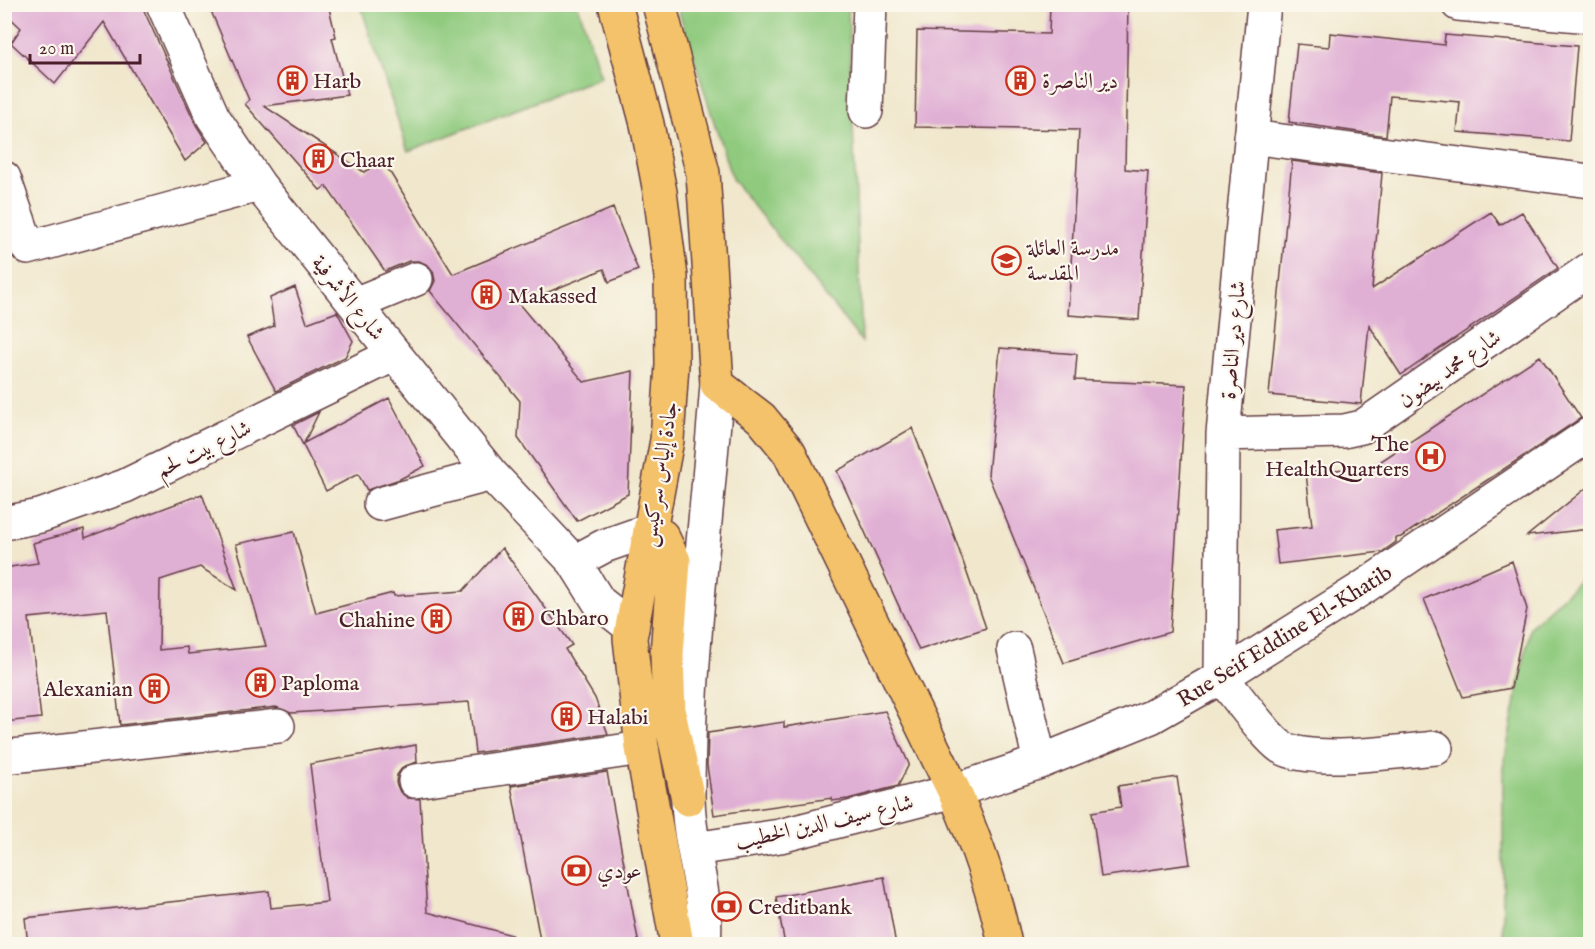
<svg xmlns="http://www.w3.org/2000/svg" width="1595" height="949" viewBox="0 0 1595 949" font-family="'IM FELL English',Amiri,serif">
  <rect width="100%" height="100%" fill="#fbf7ec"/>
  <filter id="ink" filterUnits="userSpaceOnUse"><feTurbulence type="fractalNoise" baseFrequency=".0167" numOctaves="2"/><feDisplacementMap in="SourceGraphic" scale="12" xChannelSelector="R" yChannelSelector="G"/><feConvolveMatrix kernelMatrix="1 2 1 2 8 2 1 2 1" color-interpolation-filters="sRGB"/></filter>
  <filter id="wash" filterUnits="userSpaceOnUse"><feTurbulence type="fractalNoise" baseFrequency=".008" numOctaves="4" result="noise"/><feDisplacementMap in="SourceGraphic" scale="24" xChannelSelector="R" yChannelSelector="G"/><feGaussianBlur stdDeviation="1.35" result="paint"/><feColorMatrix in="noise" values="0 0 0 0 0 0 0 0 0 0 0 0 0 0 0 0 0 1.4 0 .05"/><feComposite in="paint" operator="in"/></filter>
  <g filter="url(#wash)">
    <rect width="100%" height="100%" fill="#f0e7cc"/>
    <!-- green -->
    <path fill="#8fca7e" stroke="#6c7454" stroke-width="1.5" d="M367,5H578L601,77L408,151L361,7Z
      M677,5H848L862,342L732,179Z
      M1590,571V944H1500L1503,943V768L1530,627Z"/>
    <g id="blocks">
      <!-- building -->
      <path fill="#e0afd4" d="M4,4H141L196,125L207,142L185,161L104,22L55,84L11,43L21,28L4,12Z
        M208,4H328L336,37L332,38L347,95L264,106L364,172L383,161L453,274L613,208L638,270L609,282L604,269L519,304L584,382L633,371L628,494L577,521L518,438L520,401L430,291L435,281L433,271L428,265L419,261H409L385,271L326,186L320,190L245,104L249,100Z
        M1050,4H1128L1125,169L1148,171L1139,320L1068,315L1079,130L915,127L917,31L1049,34Z
        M1330,33L1444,45L1445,35L1577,46L1569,141L1457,132L1460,102L1390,96L1386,136L1289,122L1297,44L1329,47Z
        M1292,161L1382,173L1372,289L1491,212L1500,225L1522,212L1558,268L1401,375L1369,325L1361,404L1269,395Z
        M295,287L307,323L337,312L353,341L345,357L276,391L247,337L274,326L270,298Z
        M1000,348L1077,354L1075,380L1186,385L1170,632L1064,663L988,475Z
        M1540,356L1581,418L1401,537L1396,538V542L1382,552L1278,564L1274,530L1312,526L1306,473L1355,468L1354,479Z
        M389,398L425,466L400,479L367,490L358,474L326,491L293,425L319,412L304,443Z
        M912,428L950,524L986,628L919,650L837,471Z
        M1590,485V529L1527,536Z
        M202,494L237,590L200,567L160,580L159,650L187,647L188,654L266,646L236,544L294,532L316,613L393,593L394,596L463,591L502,548L572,645L565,649L595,698L608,734L475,753L469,702L291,713L276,707L120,725L107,610L29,618L41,718L4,722V568L38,563L33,543L84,529L85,538Z
        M1512,561L1527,609L1511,688L1463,697L1424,599Z
        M885,711L909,764L898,786L848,799L832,801V798L714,815L707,765L708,733L784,722V727Z
        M416,745L417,762L403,767L397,775L396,783L400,792L408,798L420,799L427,912L512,935L511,945H28L25,918L269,891L271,908L327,902L310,764Z
        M607,772L639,945H541L511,786Z
        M1177,777L1190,864L1101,877L1092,812L1121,807L1118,786Z
        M884,877L896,945H785L776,897Z"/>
    </g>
  </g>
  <g filter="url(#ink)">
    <use href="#blocks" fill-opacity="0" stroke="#633d43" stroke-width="1.5"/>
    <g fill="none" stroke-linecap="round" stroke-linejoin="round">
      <defs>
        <path id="minor" d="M163,4L213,117L259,185L491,474L574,562L599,602L632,628
          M1264,4L1223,434L1221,677C1234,692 1267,738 1281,747C1311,765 1399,751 1436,748
          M1458,4L1590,16
          M866,111L870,4
          M1251,137L1590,181
          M4,178L28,248L259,185
          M355,304L416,279
          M1223,434L1344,431L1362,427L1590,269
          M380,504L491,474
          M4,523L40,516L125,486L395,354
          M574,562L604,546L650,530
          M1014,649L1040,762
          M4,757L278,726
          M415,781L642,748
          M694,849L780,836L954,791L1040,762L1151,717L1221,677L1361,589L1590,434
          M704,944C709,894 688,846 688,796C688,658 707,521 717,384"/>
        <path id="major" d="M615,4L647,124L660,192L671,277L672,365L667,440L630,638L642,748L677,944
          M659,4L703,173L717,384L761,418L789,452L954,791C976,841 994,890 1005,944
          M650,530L662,536L674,561L667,654L669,713L688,799"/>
      </defs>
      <!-- minor casing -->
      <use href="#minor" stroke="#633d43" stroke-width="36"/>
      <!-- major casing -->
      <use href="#major" stroke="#633d43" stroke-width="36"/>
      <!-- minor -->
      <use href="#minor" stroke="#fff" stroke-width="33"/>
      <!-- major -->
      <use href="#major" stroke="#f3c26a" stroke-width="33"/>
    </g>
  </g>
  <!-- icons -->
  <defs>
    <symbol id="building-ring" viewBox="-11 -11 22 22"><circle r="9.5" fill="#fbf7ec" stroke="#c8321e" stroke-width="1.5"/><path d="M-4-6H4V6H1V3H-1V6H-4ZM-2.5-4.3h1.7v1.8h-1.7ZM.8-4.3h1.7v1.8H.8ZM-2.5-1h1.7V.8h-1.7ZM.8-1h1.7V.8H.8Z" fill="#c8321e"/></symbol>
    <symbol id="school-ring" viewBox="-11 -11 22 22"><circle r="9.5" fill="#fbf7ec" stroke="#c8321e" stroke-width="1.5"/><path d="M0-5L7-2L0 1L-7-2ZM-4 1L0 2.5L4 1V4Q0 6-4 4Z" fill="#c8321e"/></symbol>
    <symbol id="hospital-ring" viewBox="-11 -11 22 22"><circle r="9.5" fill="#fbf7ec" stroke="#c8321e" stroke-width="1.5"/><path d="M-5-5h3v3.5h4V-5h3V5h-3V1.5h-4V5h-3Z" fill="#c8321e"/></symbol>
    <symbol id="bank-ring" viewBox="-11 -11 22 22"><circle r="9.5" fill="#fbf7ec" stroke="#c8321e" stroke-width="1.5"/><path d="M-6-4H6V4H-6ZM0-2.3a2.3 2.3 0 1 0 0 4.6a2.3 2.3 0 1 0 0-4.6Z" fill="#c8321e"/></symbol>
  </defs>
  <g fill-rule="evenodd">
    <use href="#building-ring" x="276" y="64" width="33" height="33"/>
    <use href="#building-ring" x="1004" y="64" width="33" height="33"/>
    <use href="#building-ring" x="302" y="142" width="33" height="33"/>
    <use href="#school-ring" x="990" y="244" width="33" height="33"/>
    <use href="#building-ring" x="470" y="278" width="33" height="33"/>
    <use href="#hospital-ring" x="1414" y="440" width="33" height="33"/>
    <use href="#building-ring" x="502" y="600" width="33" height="33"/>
    <use href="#building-ring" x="420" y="602" width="33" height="33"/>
    <use href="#building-ring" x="244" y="666" width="33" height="33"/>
    <use href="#building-ring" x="138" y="672" width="33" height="33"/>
    <use href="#building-ring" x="550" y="700" width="33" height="33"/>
    <use href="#bank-ring" x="560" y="854" width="33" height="33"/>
    <use href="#bank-ring" x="710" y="890" width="33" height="33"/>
  </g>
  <g text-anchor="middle" stroke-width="4.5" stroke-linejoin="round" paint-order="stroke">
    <!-- poi labels -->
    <g font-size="22" fill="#4a1f2b" stroke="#fbf7ec" text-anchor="start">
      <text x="313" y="88">Harb</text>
      <text x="1042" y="88">دير الناصرة</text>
      <text x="340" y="167">Chaar</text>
      <text x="1027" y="255">مدرسة العائلة<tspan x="1027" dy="25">المقدسة</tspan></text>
      <text x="508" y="303">Makassed</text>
      <text x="1409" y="451" text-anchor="end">The<tspan x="1409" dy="25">HealthQuarters</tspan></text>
      <text x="540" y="625">Chbaro</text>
      <text x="415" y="627" text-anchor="end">Chahine</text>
      <text x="281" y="690">Paploma</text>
      <text x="133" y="696" text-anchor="end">Alexanian</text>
      <text x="587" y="724">Halabi</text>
      <text x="597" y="878">عودي</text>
      <text x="748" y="914">Creditbank</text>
    </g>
    <!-- street labels -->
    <g font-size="22" fill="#4a1f2b" stroke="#fbf7ec">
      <text transform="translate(349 297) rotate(51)" y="8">شارع الأشرفية</text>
      <text transform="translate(1232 340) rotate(-85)" y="8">شارع دير الناصرة</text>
      <text transform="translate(1449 368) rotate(-35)" y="8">شارع محمد بيضون</text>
      <text transform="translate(203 448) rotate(-26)" y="8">شارع بيت لحم</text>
      <text transform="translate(658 474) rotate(-81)" y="8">جادة إلياس سركيس</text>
      <text transform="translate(1284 635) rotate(-32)" y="8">Rue Seif Eddine El-Khatib</text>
      <text transform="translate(824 821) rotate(-13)" y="8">شارع سيف الدين الخطيب</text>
    </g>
  </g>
  <!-- margin -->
  <rect width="1595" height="949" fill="none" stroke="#fbf7ec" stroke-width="24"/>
  <!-- scale -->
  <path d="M30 54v9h110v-9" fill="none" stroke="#4a1f2b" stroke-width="3"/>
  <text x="39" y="54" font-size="18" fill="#4a1f2b" stroke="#fbf7ec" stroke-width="4.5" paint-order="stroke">20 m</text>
</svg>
